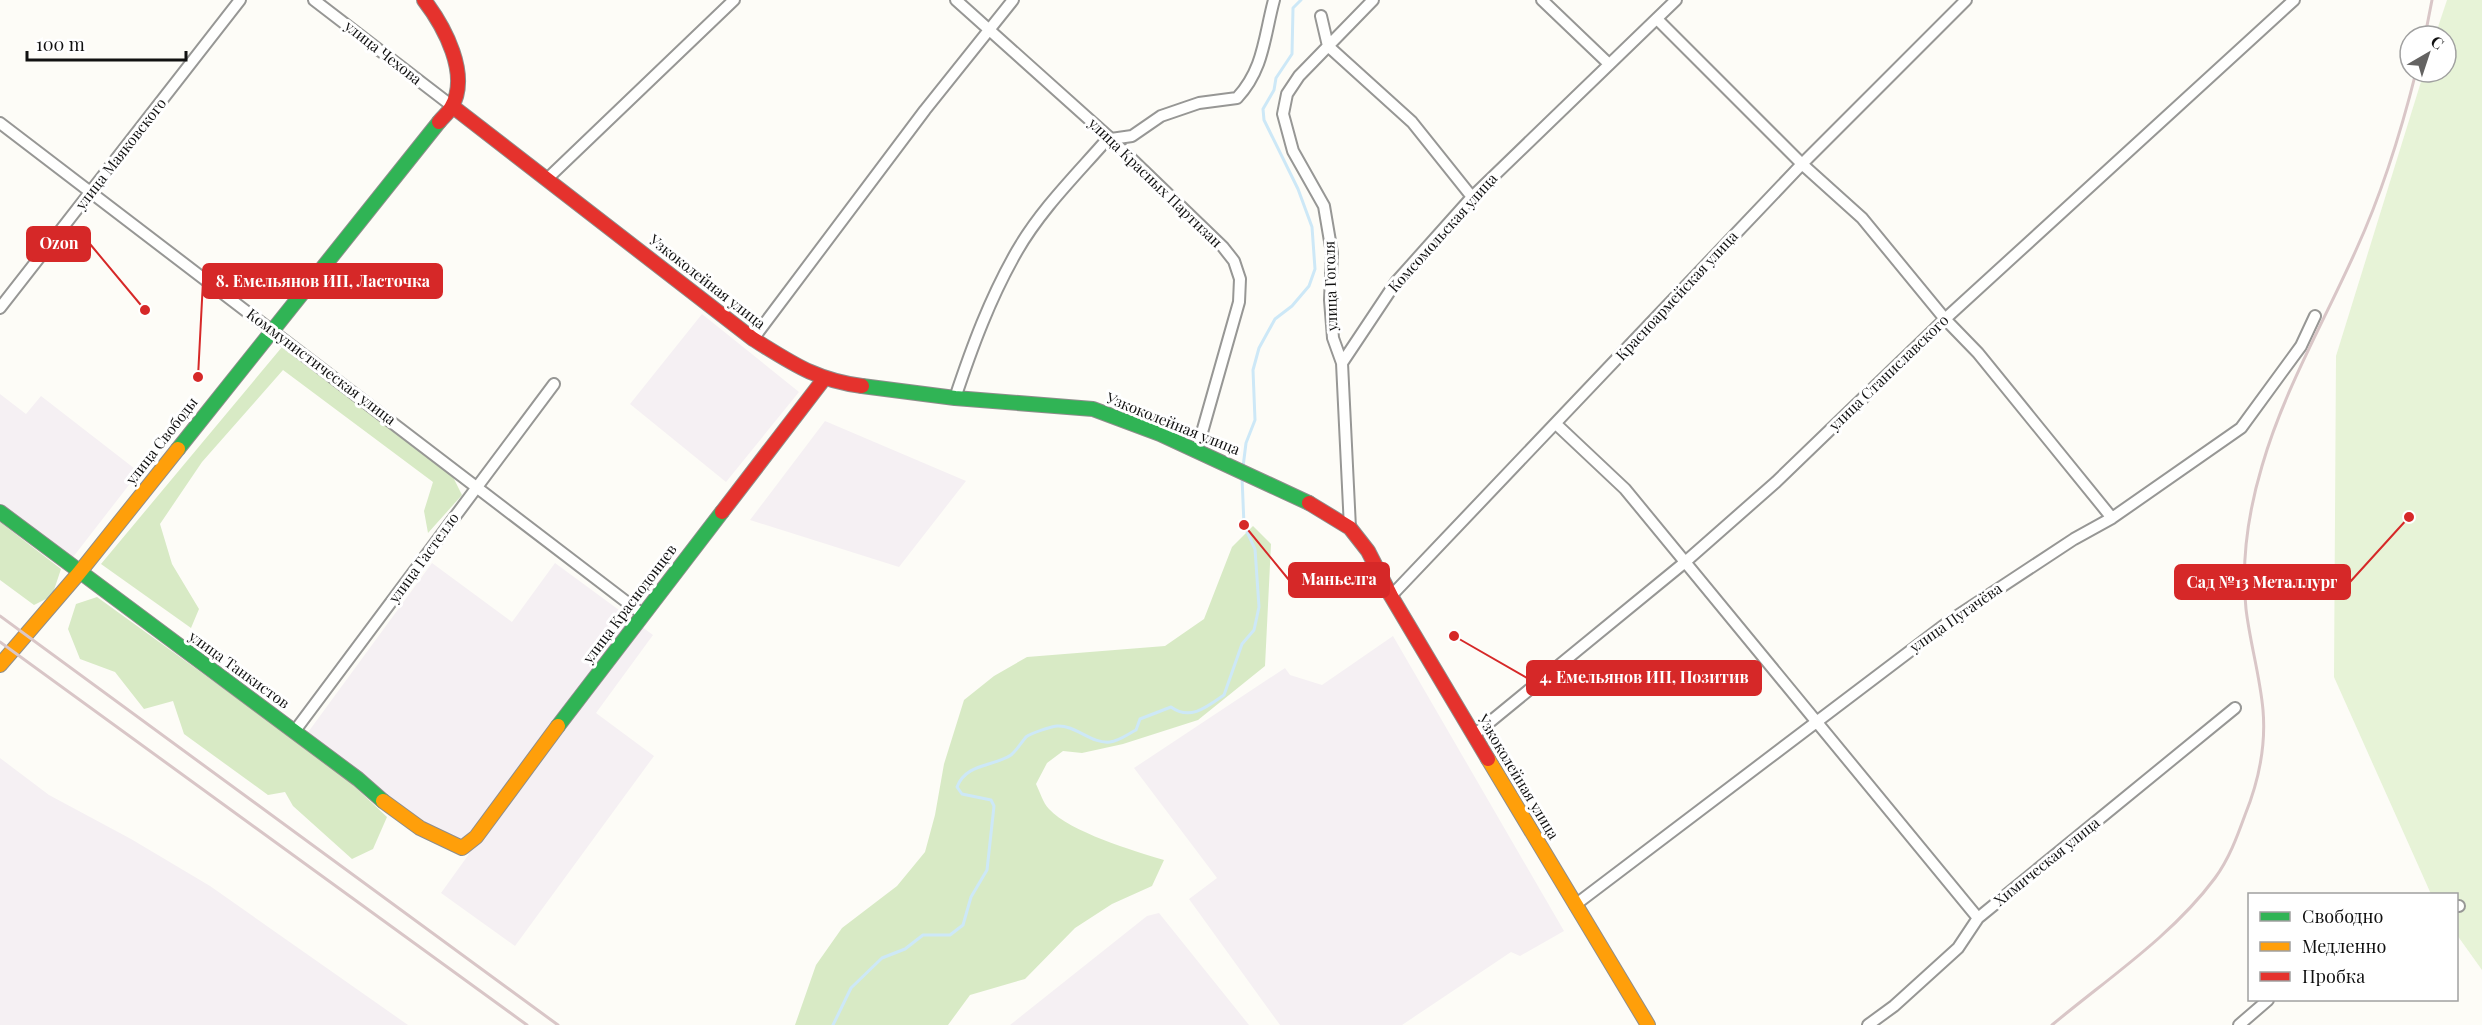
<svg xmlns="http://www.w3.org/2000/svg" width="2482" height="1025" viewBox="0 0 2482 1025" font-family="'Playfair Display',serif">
  <rect width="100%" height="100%" fill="#fdfcf7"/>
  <!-- industrial -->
  <path fill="#f5f0f3" d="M702,314L799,392L726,482L630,404Z
    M0,394L26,414L41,396L139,472L70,561L0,507Z
    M825,421L966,481L899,567L750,520Z
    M432,563L512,622L555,563L653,635L596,713L654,756L515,946L441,893L469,854L306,735Z
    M1393,636L1564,931L1520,956L1511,952L1402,1025H1280L1189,899L1217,878L1134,768L1285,668L1290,675L1322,685Z
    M0,758L49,795L131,839L210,886L408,1025H0Z
    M1159,913L1249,1025H1010L1147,916Z"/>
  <!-- green -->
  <path fill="#e7f3d7" d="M2447,0H2482V970L2457,935L2456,894H2431L2334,677L2336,356L2424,72H2446V36H2435Z"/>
  <!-- forest -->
  <path fill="#d8eac5" d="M282,347L453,477L462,495L428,533L424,511L433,482L283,370L202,462L160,524L172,564L199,609L191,628L101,564Z
    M0,522L61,569L52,596L34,605L0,580Z
    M1253,526L1271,544L1265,666L1198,720L1123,744L1082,753L1063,751L1047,763L1036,784C1040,792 1043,803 1049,809C1070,832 1134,851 1164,860L1152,886L1112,904L1075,928L1025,979L970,995L948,1025H795L816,965L842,928L897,886L925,852L935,815L944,764L964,700L994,676L1027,657L1165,646L1204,619L1232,547Z
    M97,597L339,772L387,817L373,849L352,859L293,806L285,792L268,795L184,734L173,701L144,709L115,672L80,659L68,629L76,604Z"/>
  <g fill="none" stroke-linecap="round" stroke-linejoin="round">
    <!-- stream -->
    <path stroke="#cde8f7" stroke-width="3" d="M1243,467L1246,443L1255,420L1253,370L1259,348L1275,319L1292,306L1309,286L1315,269L1312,227L1298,189L1264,120L1263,109L1274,90L1276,78L1292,54L1293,8L1301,0
      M833,1025L851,988L882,958L905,949L923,935H950L963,925L971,897L987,870L994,806L991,800L962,794L957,787C966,763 993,767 1011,755C1017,750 1021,743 1026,737C1031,733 1050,727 1057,726C1076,725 1091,744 1110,742C1119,741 1128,734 1136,730L1140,719L1171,707C1190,721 1207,707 1224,695L1242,644L1254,630L1259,607L1255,549L1244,525L1242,477"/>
    <defs>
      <path id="street" d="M314,0L452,106
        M956,0L1111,139L1223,247L1234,261L1240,279L1239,302L1197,450
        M1542,0L1609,64
        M1321,16L1328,46L1412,122L1472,197
        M1657,19L1802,164L1862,218L1945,319L1978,353L2112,518
        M0,123L641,613
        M547,179L734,0
        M0,308L240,0
        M753,339L925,110L1013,0
        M1342,363L1333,338L1330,300L1332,253L1324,206L1293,151L1283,114L1287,94L1299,76L1373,0
        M955,398C972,347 990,298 1017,251C1040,211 1073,178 1103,144L1111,139L1132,136L1161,116L1199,103L1237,98C1264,69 1264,37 1274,0
        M1556,424L1625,489L1978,918
        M1350,528L1342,363L1396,282L1472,197L1676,0
        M1391,596L1802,164L1966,0
        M294,732L554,384
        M1474,735L1684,563L1776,482L1945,319L2294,0
        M1575,905L1951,620L2074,539L2112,518L2241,428L2301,346L2315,316
        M2456,906H2459
        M1868,1025L1894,1006L1958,948L1978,918L2235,708
        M2239,1025L2268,1000"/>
      <path id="fast" d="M862,386L955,398L1093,409L1160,434L1309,503
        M178,449L439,122
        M0,512L358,779L383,801
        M558,726L722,512"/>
      <path id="slow" d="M0,665L79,573L178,449
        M1488,759L1648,1025
        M383,801L420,828L462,848L476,837L558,726"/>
      <path id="jam" d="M424,0C444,26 471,75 451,108C448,113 443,117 439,122
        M452,106L753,339C792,363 815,380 862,386
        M1309,503L1350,528L1368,551L1391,596L1488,759
        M722,512L824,379"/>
    </defs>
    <!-- street casing -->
    <use href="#street" stroke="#979795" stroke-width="14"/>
    <!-- fast casing -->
    <use href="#fast" stroke="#8e8d8b" stroke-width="16"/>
    <!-- slow casing -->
    <use href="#slow" stroke="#8e8d8b" stroke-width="16"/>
    <!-- jam casing -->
    <use href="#jam" stroke="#8e8d8b" stroke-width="16"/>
    <!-- street -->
    <use href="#street" stroke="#fffffe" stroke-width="10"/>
    <!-- fast -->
    <use href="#fast" stroke="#30b455" stroke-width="14"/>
    <!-- slow -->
    <use href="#slow" stroke="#ff9f0a" stroke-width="14"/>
    <!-- jam -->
    <use href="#jam" stroke="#e5322d" stroke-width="14"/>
    <!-- rail -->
    <path stroke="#d9c6c7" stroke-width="3" d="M2425,36L2432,0
      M0,616L558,1025
      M0,642L527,1025
      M2052,1025C2107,979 2172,936 2215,878C2229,859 2237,837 2245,815C2258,783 2266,745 2263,710C2260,676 2250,643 2246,609C2241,561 2248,513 2262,466C2284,390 2324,322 2356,250C2382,193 2401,132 2416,72"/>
  </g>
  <g text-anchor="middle" stroke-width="6" stroke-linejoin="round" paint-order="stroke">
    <!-- street labels -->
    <g font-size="15" fill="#111" stroke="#fff">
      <text transform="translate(383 53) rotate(38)" y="5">улица Чехова</text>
      <text transform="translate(121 154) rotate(-52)" y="5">улица Маяковского</text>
      <text transform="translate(1155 183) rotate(44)" y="5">улица Красных Партизан</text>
      <text transform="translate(1443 233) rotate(-48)" y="5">Комсомольская улица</text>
      <text transform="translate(707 282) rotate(38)" y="5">Узкоколейная улица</text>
      <text transform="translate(1331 286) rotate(-92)" y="5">улица Гоголя</text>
      <text transform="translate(1677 296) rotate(-47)" y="5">Красноармейская улица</text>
      <text transform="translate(321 367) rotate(37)" y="5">Коммунистическая улица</text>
      <text transform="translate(1889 373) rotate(-44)" y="5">улица Станиславского</text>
      <text transform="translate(1173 424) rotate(22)" y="5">Узкоколейная улица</text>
      <text transform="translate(162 441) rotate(-52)" y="5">улица Свободы</text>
      <text transform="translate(424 558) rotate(-54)" y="5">улица Гастелло</text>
      <text transform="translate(630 604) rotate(-53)" y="5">улица Краснодонцев</text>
      <text transform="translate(1956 618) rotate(-35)" y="5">улица Пугачёва</text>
      <text transform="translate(239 670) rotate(36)" y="5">улица Танкистов</text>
      <text transform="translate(1518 777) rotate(59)" y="5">Узкоколейная улица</text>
      <text transform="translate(2047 862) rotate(-39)" y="5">Химическая улица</text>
    </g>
  </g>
  <!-- callouts -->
  <path fill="none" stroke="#d62828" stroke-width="2" d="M145 310L90 244M198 377L203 281M1244 525L1289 580M2409 517L2350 582M1454 636L1527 678"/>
  <g fill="#d62828" stroke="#fff" stroke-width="2">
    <circle cx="145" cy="310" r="6"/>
    <circle cx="198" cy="377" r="6"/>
    <circle cx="1244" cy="525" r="6"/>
    <circle cx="2409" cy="517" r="6"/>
    <circle cx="1454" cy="636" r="6"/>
  </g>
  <g fill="#d62828" stroke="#d62828" stroke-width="2">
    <rect x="27" y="227" width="63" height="34" rx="6"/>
    <rect x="203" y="264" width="239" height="34" rx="6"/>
    <rect x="1289" y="563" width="100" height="34" rx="6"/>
    <rect x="2175" y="565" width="175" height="34" rx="6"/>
    <rect x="1527" y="661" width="234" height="34" rx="6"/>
  </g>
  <g font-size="16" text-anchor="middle" font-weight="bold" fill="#fff">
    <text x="59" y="249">Ozon</text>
    <text x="323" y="287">8. Емельянов ИП, Ласточка</text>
    <text x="1339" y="585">Маньелга</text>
    <text x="2262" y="588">Сад №13 Металлург</text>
    <text x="1644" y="683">4. Емельянов ИП, Позитив</text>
  </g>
  <!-- legend -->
  <rect x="2248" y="893" width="210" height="108" fill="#ffffff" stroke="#a0a0a0" stroke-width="1.5"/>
  <rect x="2260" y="912" width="30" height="9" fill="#30b455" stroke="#a0a0a0" stroke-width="1.5"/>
  <text x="2302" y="923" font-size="18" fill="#111111">Свободно</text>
  <rect x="2260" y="942" width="30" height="9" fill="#ff9f0a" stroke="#a0a0a0" stroke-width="1.5"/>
  <text x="2302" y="953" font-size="18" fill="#111111">Медленно</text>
  <rect x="2260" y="972" width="30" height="9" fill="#e5322d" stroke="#a0a0a0" stroke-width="1.5"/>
  <text x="2302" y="983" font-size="18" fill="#111111">Пробка</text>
  <!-- north arrow -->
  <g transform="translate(2428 54) rotate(39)"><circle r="28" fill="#ffffff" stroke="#a0a0a0" stroke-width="1.5"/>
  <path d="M0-4.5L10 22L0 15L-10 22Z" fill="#646362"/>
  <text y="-9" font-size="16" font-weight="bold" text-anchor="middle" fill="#111111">С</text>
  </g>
  <!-- scale -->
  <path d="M27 51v9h159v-9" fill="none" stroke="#111111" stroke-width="3"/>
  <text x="36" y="51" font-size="18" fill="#111111" stroke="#ffffff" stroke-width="4.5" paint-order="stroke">100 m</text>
</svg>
